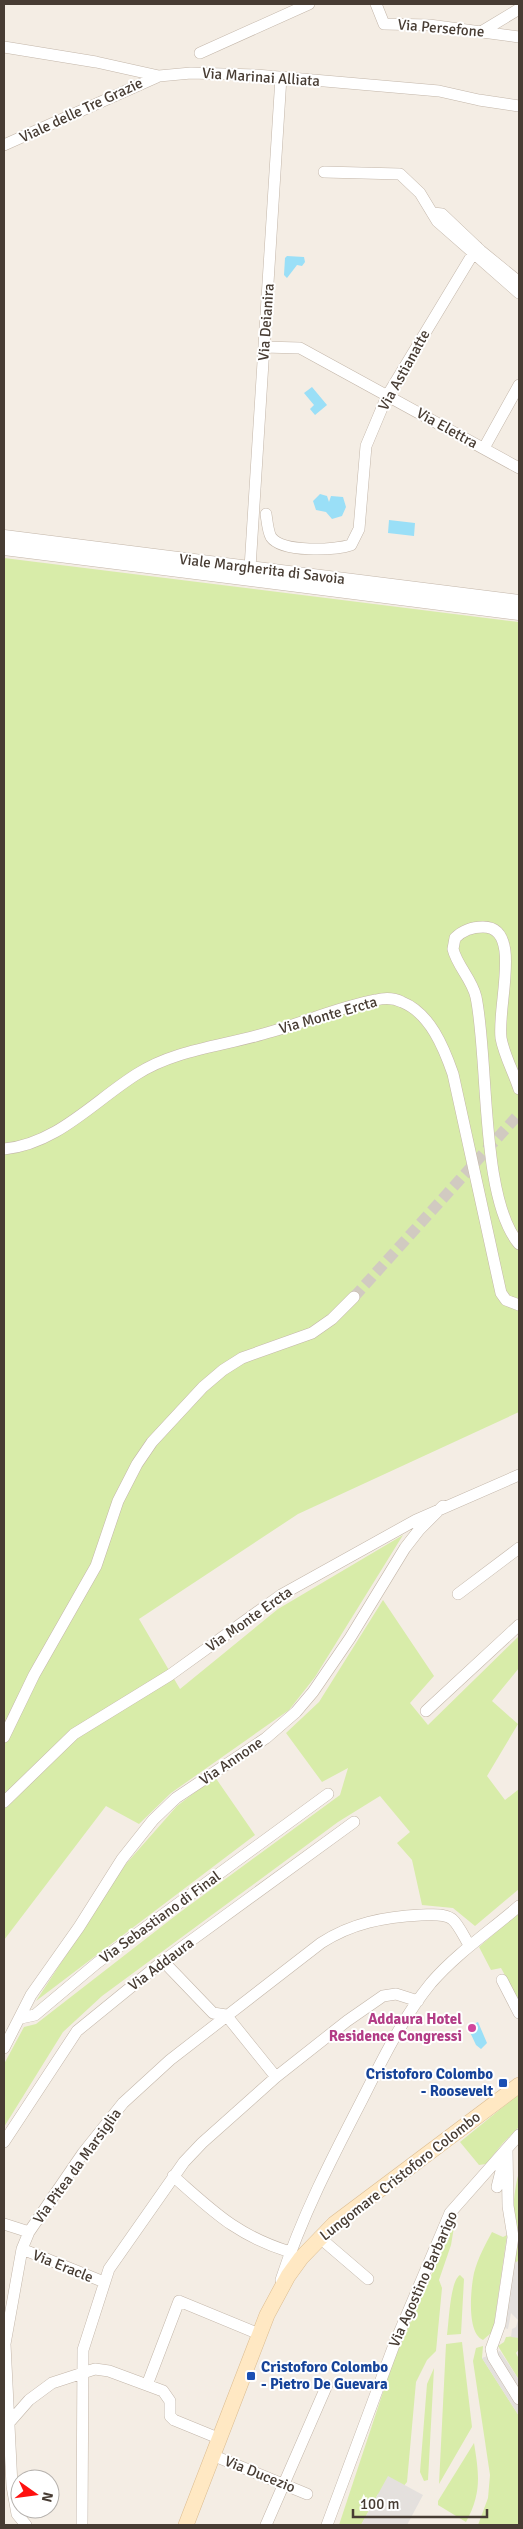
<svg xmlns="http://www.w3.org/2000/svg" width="523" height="2529" viewBox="0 0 523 2529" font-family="Signika,sans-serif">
  <rect width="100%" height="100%" fill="#f4ede4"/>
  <!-- green -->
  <path fill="#d8eca9" d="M4,558L519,622V1412L298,1514L139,1619L180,1689L278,1609L403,1535L315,1677L289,1710L171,1793L139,1824L106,1806L4,1940Z
    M383,1600L434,1676L410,1703L428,1725L519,1636V1668L492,1701L518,1724L487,1776L505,1800L519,1789V1889L475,1926L453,1908L422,1905L412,1860L397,1843L410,1832L380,1796L338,1822L102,1996L63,2032L4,2127V2064L24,2027L36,2024L179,1913L340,1795L348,1768L322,1782L286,1733L319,1702Z
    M215,1777L255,1835L36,2001L125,1865L177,1806Z
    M519,1912V2001L501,1968L491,1970L479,1947Z
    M519,2094V2127L503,2143L486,2164L479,2165L460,2142Z
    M519,2172V2259L517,2263L513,2261C513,2231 511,2200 519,2172Z
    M455,2221L451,2245L439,2280L442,2288L436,2351L427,2360L416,2382L407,2482L402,2488L378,2494L361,2525H339L393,2362Z
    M492,2232L503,2237L507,2235L494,2325L491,2333L483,2340C466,2333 471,2287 474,2273C478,2258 485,2245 492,2232Z
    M460,2275L464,2279L461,2334L447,2335C449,2322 450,2281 460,2275Z
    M517,2336L519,2338V2349L516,2353L519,2359V2380L498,2346L504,2342L506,2337Z
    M462,2342L472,2427L439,2484L446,2344Z
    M483,2346L482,2358L519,2416V2525H478L488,2498L490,2475L473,2361L476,2348Z
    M434,2368L428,2480L424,2481L420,2472L427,2384Z
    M474,2443C479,2474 482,2493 466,2522L438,2505V2501Z"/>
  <!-- parking -->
  <path fill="#e4e0dd" d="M519,2259V2338L511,2337L512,2329L516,2327L518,2320L511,2313L508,2329L504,2328L513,2261L517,2262Z
    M500,2351L519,2380V2416L482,2358Z
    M388,2476L423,2495L407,2525H361Z"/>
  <!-- water -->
  <path fill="#9adff7" d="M287,256L304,257L305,262L302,266L297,265L287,278L284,275L285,258Z
    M312,387L327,405L315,415L310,409L314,405L304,393Z
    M320,494L327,496L329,502L331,496L343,497L346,507L342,516L332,519L326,512L316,510L313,501Z
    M389,520L415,523L414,536L388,533Z
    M478,2022L487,2043L481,2049L476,2045L469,2030L471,2025Z"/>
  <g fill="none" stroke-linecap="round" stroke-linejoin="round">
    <!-- minor-tunnel -->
    <path stroke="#d1cac1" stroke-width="11" stroke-dasharray="11 5.5" stroke-linecap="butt" d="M354,1297L519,1114"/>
    <defs>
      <path id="minor" d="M376,4L384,24L429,25L519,37
        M481,32L519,9
        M4,47L96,62L159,76L191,73L256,75L439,91L479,100L519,106
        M200,53L309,4
        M4,145L157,77
        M324,172L400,174L420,193L437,221L519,293
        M433,213L442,214L481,251L519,282
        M264,347L300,348L519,468
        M484,448L519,385
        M266,514C267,521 268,532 271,537C282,553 335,550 351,545L359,529L366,446L387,396L477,247
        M250,568L281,77
        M519,1089C514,1073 504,1055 501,1038C497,1004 523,927 483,927C472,927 463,930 455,938L453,949C457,966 472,979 476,997C489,1060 480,1198 519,1244
        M4,1149C57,1144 94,1101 137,1074C174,1050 222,1046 263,1034C301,1024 338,1007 376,1000C384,998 394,998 402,1002C430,1013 444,1048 453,1074L501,1293L506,1300L519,1305
        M458,1594L519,1548
        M426,1711L519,1625
        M4,1737L34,1675L96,1566L118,1501L137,1464L152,1442L203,1387L223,1370L242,1358L312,1333L332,1319L354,1297
        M4,1802L74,1734L170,1675L281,1595L416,1520L519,1475
        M163,1961L213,2013L226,2015L276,2077
        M502,1980L519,2013
        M21,2018L35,2015L97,1963L328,1794
        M4,2048L31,1995L79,1927L122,1859L153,1820L176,1798L266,1738L296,1712L313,1692L350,1638L405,1548L419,1530L443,1506
        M4,2142L77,2031L163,1961L354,1822
        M507,2149L508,2206L513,2237L500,2324L491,2349L493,2357L519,2399
        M173,2176C214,2212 236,2235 290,2252
        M497,2187L502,2167
        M4,2224L29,2232
        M319,2237L368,2279
        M22,2249L104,2282
        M281,2280C302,2215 334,2154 365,2094C384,2056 404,2016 431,1983C457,1953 489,1932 519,1906
        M147,2385L179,2301L259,2334
        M8,2424L29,2400L52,2383L95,2369L109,2371L163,2391L170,2401V2416L174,2420L218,2438
        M212,2455L307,2494
        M26,2525L17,2514L12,2486L5,2344L22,2249L29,2232L83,2153L123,2103L170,2060L321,1943C352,1923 384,1917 421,1915C431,1915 443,1913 452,1919C459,1925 464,1937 469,1945
        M82,2525L83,2350L109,2269L184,2162L202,2143L276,2077L347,2021L383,1996L396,1994L418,2001
        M266,2525L327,2385
        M327,2525L394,2345L450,2213L519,2135"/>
      <path id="tertiary" d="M4,537L519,602
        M4,548L519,613"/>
      <path id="secondary" d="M186,2525L267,2315L288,2276L301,2258L334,2224L519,2085"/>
    </defs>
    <!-- minor casing -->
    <use href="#minor" stroke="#c3b6a9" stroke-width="12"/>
    <!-- tertiary casing -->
    <use href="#tertiary" stroke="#c3b6a9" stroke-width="15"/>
    <!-- secondary casing -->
    <use href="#secondary" stroke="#dcbd91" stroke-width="16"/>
    <!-- minor -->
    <use href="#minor" stroke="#fff" stroke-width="11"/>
    <!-- tertiary -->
    <use href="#tertiary" stroke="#fff" stroke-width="14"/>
    <!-- secondary -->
    <use href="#secondary" stroke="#ffe8c3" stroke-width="15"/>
  </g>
  <!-- markers -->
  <circle fill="#d1479c" stroke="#fff" stroke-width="2" cx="472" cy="2028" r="5"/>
  <g fill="#1a4fb4" stroke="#fff" stroke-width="2">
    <rect x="498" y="2078" width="10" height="10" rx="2.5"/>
    <rect x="246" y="2371" width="10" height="10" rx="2.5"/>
  </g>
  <g text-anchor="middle" stroke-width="4" stroke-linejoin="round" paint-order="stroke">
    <!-- street labels -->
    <g font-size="15" fill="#473c33" stroke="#fff">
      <text transform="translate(441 28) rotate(5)" y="5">Via Persefone</text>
      <text transform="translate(261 77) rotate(4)" y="5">Via Marinai Alliata</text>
      <text transform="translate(81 110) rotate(-25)" y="5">Viale delle Tre Grazie</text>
      <text transform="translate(266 322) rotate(-86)" y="5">Via Deianira</text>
      <text transform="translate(404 370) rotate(-61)" y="5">Via Astianatte</text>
      <text transform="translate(447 428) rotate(29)" y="5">Via Elettra</text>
      <text transform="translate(262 569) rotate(7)" y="5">Viale Margherita di Savoia</text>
      <text transform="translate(328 1015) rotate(-16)" y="5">Via Monte Ercta</text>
      <text transform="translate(249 1619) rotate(-35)" y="5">Via Monte Ercta</text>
      <text transform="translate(231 1761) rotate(-34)" y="5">Via Annone</text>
      <text transform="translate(160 1917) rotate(-36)" y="5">Via Sebastiano di Final</text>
      <text transform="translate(161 1964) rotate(-37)" y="5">Via Addaura</text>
      <text transform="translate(77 2166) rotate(-54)" y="5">Via Pitea da Marsiglia</text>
      <text transform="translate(400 2176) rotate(-38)" y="5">Lungomare Cristoforo Colombo</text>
      <text transform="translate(63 2266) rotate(22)" y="5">Via Eracle</text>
      <text transform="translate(423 2279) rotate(-66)" y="5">Via Agostino Barbarigo</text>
      <text transform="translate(260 2474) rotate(22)" y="5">Via Ducezio</text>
    </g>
    <!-- hotel labels -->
    <g font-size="15" font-weight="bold" fill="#b23c85" stroke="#fff" text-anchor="end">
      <text x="462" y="2024">Addaura Hotel<tspan x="462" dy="17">Residence Congressi</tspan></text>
    </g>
    <!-- transit labels -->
    <g font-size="15" font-weight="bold" fill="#164399" stroke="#fff" text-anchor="end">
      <text x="493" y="2079">Cristoforo Colombo<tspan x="493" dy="17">- Roosevelt</tspan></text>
      <text x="261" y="2372" text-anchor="start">Cristoforo Colombo<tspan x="261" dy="17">- Pietro De Guevara</tspan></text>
    </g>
  </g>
  <!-- border -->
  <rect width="523" height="2529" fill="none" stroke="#473c33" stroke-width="10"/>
  <!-- north arrow -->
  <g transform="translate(35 2494) rotate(104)"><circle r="24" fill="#ffffff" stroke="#b5b1ad"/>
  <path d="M0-4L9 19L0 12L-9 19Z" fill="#ff1110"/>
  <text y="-8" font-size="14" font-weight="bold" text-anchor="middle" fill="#473c33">N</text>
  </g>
  <!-- scale -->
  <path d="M353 2509v8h134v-8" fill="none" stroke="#473c33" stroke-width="2.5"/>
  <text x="360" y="2509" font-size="15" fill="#473c33" stroke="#ffffff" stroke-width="4" paint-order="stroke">100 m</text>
</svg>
